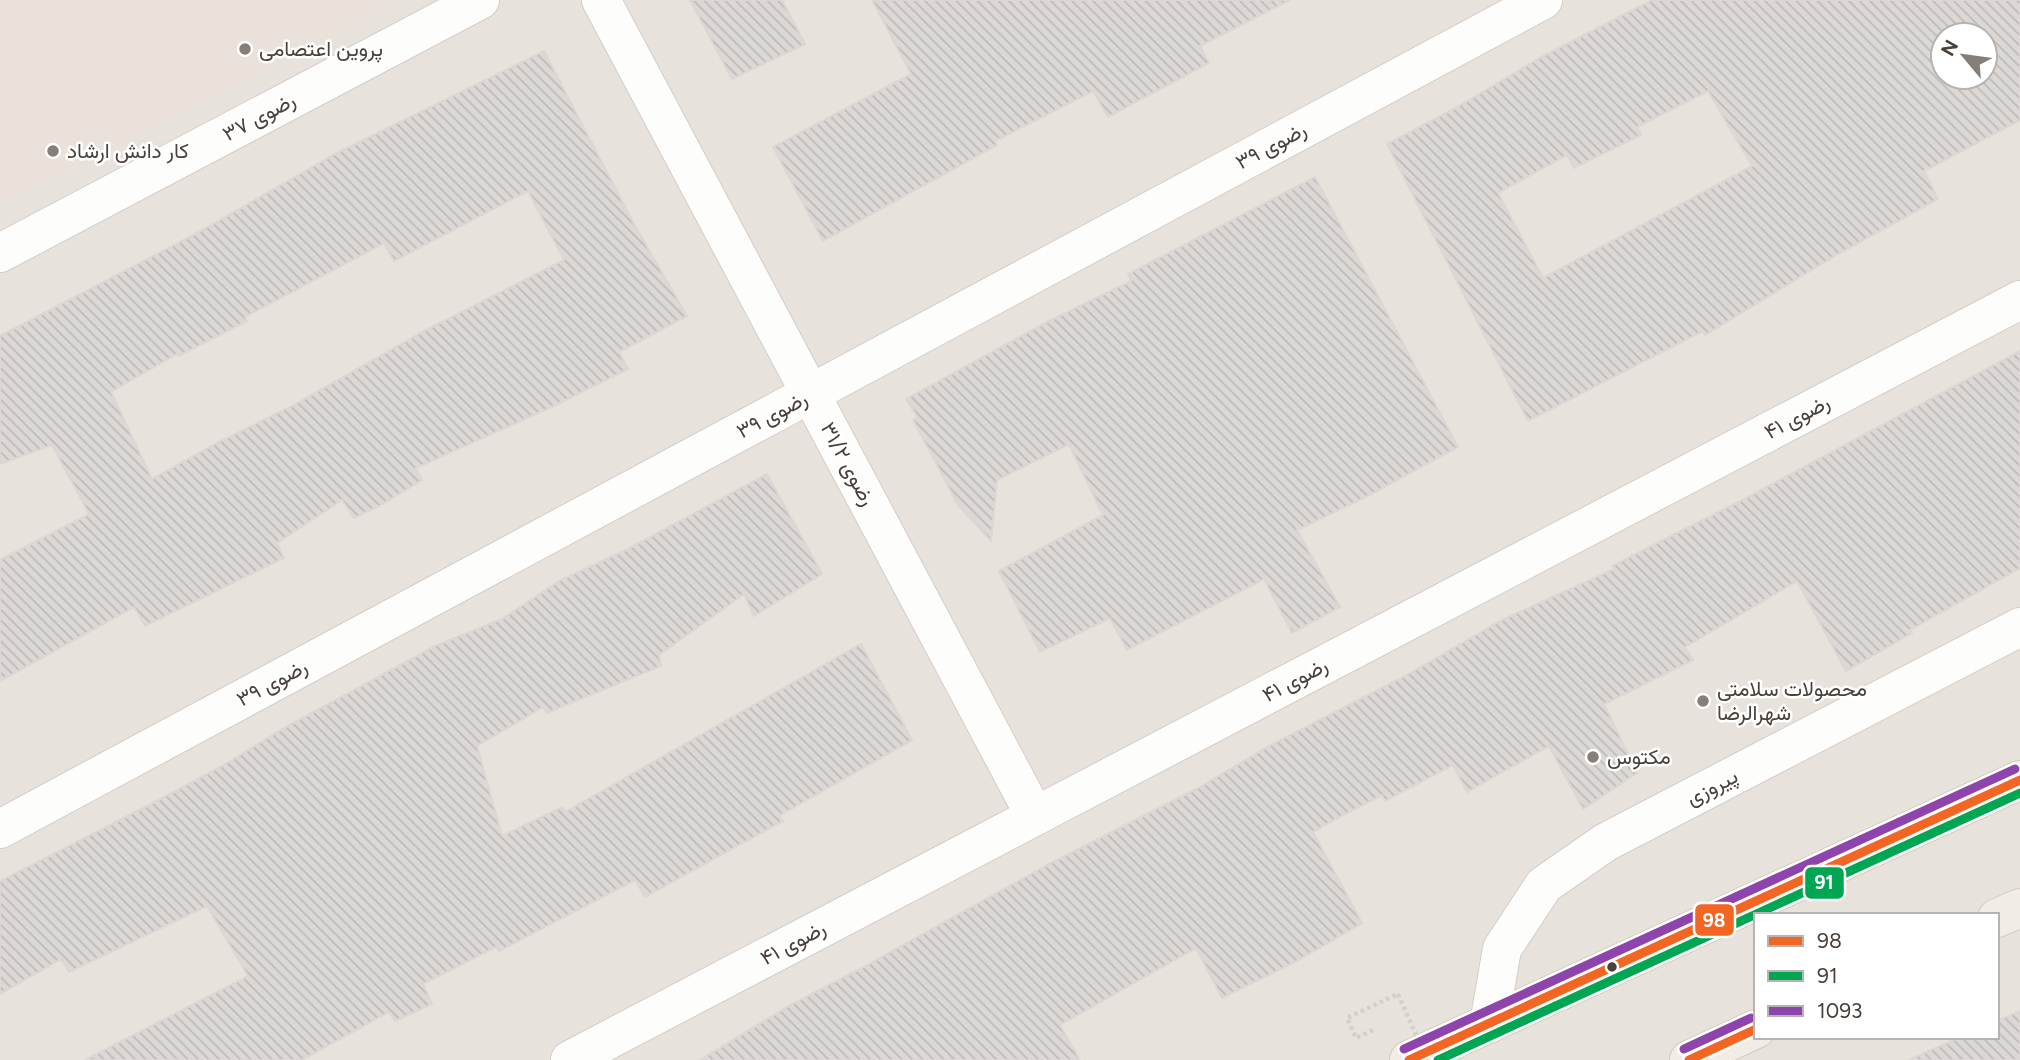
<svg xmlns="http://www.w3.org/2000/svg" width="2020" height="1060" viewBox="0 0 2020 1060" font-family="Figtree,Vazirmatn,sans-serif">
  <defs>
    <pattern id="building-back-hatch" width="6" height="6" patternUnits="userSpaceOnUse" patternTransform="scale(1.75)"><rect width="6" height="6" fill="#dcd8d5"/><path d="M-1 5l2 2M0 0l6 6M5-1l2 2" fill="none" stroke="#bebab8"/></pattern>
  </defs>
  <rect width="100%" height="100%" fill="#f4f1ee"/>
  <!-- residential -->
  <path fill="#e7e2dc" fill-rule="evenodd" d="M0,0H2020V1060H0ZM1943,35H1985V77H1943ZM1756,915H1997V1037H1756Z"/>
  <!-- education -->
  <path fill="#eae2da" d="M0,0H397L211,99L0,204Z"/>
  <!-- building -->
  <path fill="url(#building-back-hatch)" stroke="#dcd7d4" stroke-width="2" fill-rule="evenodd" d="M690,0H782L805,44L732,79Z
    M872,0H1290L1200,46L1209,63L1108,117L1093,91L995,141L997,145L823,241L773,147L911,74Z
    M1652,0H2020V120L1924,171L1938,199L1838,254L1705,335L1703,331L1528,421L1387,144L1454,109L1545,55ZM1943,35H1985V77H1943ZM1708,91L1752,166L1543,278L1498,193L1567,155L1574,168L1641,135L1637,127Z
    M544,51L634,224L687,316L619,352L628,369L556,405L416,468L422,480L379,506L354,518L342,500L277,543L284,558L145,626L134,607L0,681V560L89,514L52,445L0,464V336L199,232L335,154ZM528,191L564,260L426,330L292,406L217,443L152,479L111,392L177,354L179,356L247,321L245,317L384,243L394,261Z
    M1315,177L1458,447L1366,497L1297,530L1340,607L1292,633L1264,579L1127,650L1110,618L1040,652L999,571L1103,515L1069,444L997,480L991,541L958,505L913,420L918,418L906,399L1045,323L1131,281L1128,274Z
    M2020,351V568L1910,630L1912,633L1846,671L1797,581L1685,647L1693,660L1604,704L1637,773L1583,809L1549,746L1467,792L1453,765L1385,801L1382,795L1349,812L1313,832L1362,923L1295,962L1222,998L1196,948L1060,1025L1080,1060H700L792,1004L858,970L1049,864L1200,787L1269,746L1405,676L1502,620L1614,569L1612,566L1750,496Z
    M767,474L822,574L754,616L744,594L659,655L661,666L547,713L543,707L477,746L502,836L562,807L565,812L861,644L912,740L779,816L783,821L645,897L635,880L499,951L496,947L423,984L432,1004L395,1021L389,1012L302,1060H85L248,976L207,906L69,972L61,959L0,994V881L153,803L222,766L284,728L435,646L502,619L561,580L628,549Z
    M2020,1011V1060H1909L1960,1037H1997V1021Z"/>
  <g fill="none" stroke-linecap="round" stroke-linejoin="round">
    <defs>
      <path id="street" d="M601,0L1035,816
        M0,253L480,0
        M0,829L1543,0
        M1489,1024L1502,949L1544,885L1606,842L2020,627
        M570,1060L2020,300"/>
      <path id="primary" d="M1997,918L2020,908
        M1409,1060L2020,780
        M1689,1060L1756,1029"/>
    </defs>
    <!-- street casing -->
    <use href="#street" stroke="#d2cecb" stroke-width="40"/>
    <!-- primary casing -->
    <use href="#primary" stroke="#d6c9bb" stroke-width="40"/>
    <!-- path -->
    <path stroke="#d3d0cc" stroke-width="4.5" stroke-dasharray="3.5 3.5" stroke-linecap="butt" d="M1373,1030L1356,1038L1347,1018L1398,994"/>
    <!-- street -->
    <use href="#street" stroke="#fdfdfc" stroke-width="38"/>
    <!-- primary -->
    <use href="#primary" stroke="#f2ece6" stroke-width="38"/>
    <!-- path-bridge -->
    <path stroke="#d3d0cc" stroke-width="4.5" stroke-dasharray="3.5 3.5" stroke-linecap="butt" d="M1398,994L1427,1060"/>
    <defs>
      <path id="bus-1" d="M1409,1060L2020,780
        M1689,1060L1756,1029"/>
      <path id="bus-2" d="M1438,1060L2020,793"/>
      <path id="bus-3" d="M1404,1049L2015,769
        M1684,1049L1751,1018"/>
    </defs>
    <!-- bus-1 casing -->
    <use href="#bus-1" stroke="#fff" stroke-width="14"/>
    <!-- bus-2 casing -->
    <use href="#bus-2" stroke="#fff" stroke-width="14"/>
    <!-- bus-3 casing -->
    <use href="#bus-3" stroke="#fff" stroke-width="14"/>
    <!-- bus-1 -->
    <use href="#bus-1" stroke="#f26522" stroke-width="9"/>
    <!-- bus-2 -->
    <use href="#bus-2" stroke="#00a651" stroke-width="9"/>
    <!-- bus-3 -->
    <use href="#bus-3" stroke="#8e44ad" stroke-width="9"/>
  </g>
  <!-- markers -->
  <g fill="#867e78" stroke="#fff" stroke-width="2.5">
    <circle cx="245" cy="49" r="7"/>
    <circle cx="53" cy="151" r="7"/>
    <circle cx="1703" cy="701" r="7"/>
    <circle cx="1593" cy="757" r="7"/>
  </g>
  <circle fill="#4a4039" stroke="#fff" stroke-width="2.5" cx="1612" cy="967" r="6"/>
  <g text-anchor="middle" stroke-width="5" stroke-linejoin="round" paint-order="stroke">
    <!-- poi labels -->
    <g font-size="21" fill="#4a4039" stroke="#fff" text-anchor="start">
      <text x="259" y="56">پروین اعتصامی</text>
      <text x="67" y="158">کار دانش ارشاد</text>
      <text x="1717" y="696">محصولات سلامتی<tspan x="1717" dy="24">شهرالرضا</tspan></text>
      <text x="1607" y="764">مکتوس</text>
    </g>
    <!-- street labels -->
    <g font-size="21" fill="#4a4039" stroke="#fff">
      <text transform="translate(259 117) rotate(-28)" y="7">رضوی ۳۷</text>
      <text transform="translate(1271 146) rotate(-28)" y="7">رضوی ۳۹</text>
      <text transform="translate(772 415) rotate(-28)" y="7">رضوی ۳۹</text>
      <text transform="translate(1797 417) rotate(-28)" y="7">رضوی ۴۱</text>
      <text transform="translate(848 464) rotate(62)" y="7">رضوی ۳۱/۲</text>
      <text transform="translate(1295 680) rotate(-28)" y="7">رضوی ۴۱</text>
      <text transform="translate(272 683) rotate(-28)" y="7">رضوی ۳۹</text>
      <text transform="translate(1712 787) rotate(-27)" y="7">پیروزی</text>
      <text transform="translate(793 943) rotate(-28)" y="7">رضوی ۴۱</text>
    </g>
  </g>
  <g stroke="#fff" stroke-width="2.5">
    <rect x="1804" y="866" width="41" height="34" rx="7" fill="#00a651"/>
    <rect x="1694" y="903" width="41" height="34" rx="7" fill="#f26522"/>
  </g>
  <g font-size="19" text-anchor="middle" font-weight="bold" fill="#fff">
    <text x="1824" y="889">91</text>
    <text x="1714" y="927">98</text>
  </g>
  <!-- legend -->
  <rect x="1754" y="913" width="245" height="126" fill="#ffffff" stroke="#b7b3b0" stroke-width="2"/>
  <rect x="1768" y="936" width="35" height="10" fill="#f26522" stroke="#b7b3b0" stroke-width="2"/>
  <text x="1817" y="948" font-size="21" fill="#4a4039">98</text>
  <rect x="1768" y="971" width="35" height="10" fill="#00a651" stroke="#b7b3b0" stroke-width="2"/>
  <text x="1817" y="983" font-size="21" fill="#4a4039">91</text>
  <rect x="1768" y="1006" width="35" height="10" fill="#8e44ad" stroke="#b7b3b0" stroke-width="2"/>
  <text x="1817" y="1018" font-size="21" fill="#4a4039">1093</text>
  <!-- north arrow -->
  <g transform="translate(1964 56) rotate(299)"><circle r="33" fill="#ffffff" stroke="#b7b3b0" stroke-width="2"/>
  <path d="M0-5L12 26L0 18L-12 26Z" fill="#867e78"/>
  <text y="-10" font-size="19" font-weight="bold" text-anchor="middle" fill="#4a4039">N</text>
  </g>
</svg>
